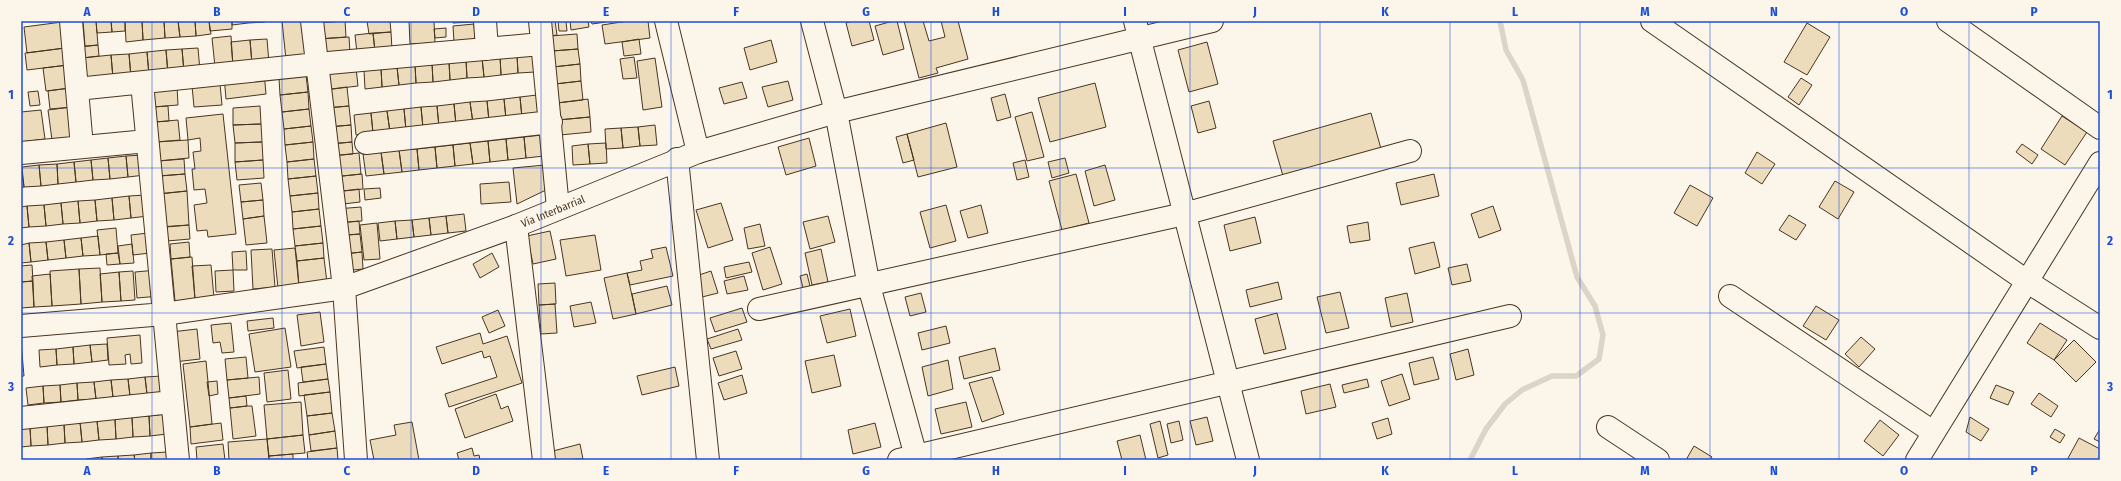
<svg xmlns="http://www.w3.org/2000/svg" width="2121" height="481" viewBox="0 0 2121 481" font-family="'Fira Sans Condensed',sans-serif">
  <rect width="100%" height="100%" fill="#fbf6e9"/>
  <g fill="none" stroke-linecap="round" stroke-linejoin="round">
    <!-- stream -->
    <path stroke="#dcd4c6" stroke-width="5.5" d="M1470,460L1486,429L1505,404L1522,390L1552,376H1576L1599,359L1603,335L1595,306L1577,277L1523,80L1506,50L1500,21"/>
  </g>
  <!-- building -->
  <path fill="#ecdcbc" stroke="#4a3520" d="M83,21H96L98,45L85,46Z
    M96,21H111L112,32L97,33Z
    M111,21H125V31L112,32Z
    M125,21H142L143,40L126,42Z
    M142,21H164L165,38L143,40Z
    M164,21H178L180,37L165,38Z
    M178,21H195L196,36L180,37Z
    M195,21H209L211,34L196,36Z
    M209,21H232V29L210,31Z
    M232,21H248V23L232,25Z
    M248,21H265V22L248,23Z
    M282,21H303L306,57L286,60Z
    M345,21L346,37L318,39L317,23Z
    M367,21H390L391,32L369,34Z
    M409,21H434L435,43L410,44Z
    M453,21H473V22L453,23Z
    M544,21H555L557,35L550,36Z
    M558,21H566L567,31H559Z
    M570,21H588L589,27L571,30Z
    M591,21H606V22L592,24Z
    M628,21H648L650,38L605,44L602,25Z
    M852,21H869L874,40L852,46L846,23Z
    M893,21H897L904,49L883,55L875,26Z
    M904,21H923L929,41L945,37L941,21H958L968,59L936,68L938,73L919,78Z
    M62,22L65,48L27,53L24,27Z
    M1807,23L1830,37L1807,75L1784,62Z
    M474,24L475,40L454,42L453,26Z
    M446,28V37L435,38L434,29Z
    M391,32L392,50L375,51L373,33Z
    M373,33L375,51L357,53L355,35Z
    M577,34L578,49L552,51L550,36Z
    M231,36L233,66L215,67L212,38Z
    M349,37L350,53L319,55L318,39Z
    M267,39L269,63L252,64L250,40Z
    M639,39L641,54L624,56L622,42Z
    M250,40L252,64L233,66L231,42Z
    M771,40L777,62L750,70L744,48Z
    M1207,42L1218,84L1189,92L1178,50Z
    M98,45L99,56L82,58L81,47Z
    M65,48L68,65L27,70L25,53Z
    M198,48L200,71L184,72L182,49Z
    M182,49L184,72L168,74L166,50Z
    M578,49L580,64L553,67L552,51Z
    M166,50L168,74L149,75L147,52Z
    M147,52L149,75L131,77L129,54Z
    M534,53L535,72L518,73L517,55Z
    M129,54L131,77L113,78L111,55Z
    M111,55L113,78L84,81L82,58Z
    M517,55L518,73L501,75L500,56Z
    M500,56L501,75L484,77L482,58Z
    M634,57L637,78L623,79L620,59Z
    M482,58L484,77L467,78L466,60Z
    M655,58L662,107L643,110L637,61Z
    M466,60L467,78L450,80L449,62Z
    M449,62L450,80L433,82L432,63Z
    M432,63L433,82L416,83L415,65Z
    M580,64L581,81L555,84L553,67Z
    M68,65L70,88L46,91L43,68Z
    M415,65L416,83L399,85L397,67Z
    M397,67L399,85L382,87L381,68Z
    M356,68L358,86L324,90L322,71Z
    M381,68L382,87L365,89L364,70Z
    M264,72L266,94L226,99L224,76Z
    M306,75L308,92L280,95L279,78Z
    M1801,78L1812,85L1799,105L1788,97Z
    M581,81L583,100L557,103L555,84Z
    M788,81L793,100L768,107L762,87Z
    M742,82L747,98L724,104L719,88Z
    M1095,83L1106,127L1050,142L1038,98Z
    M220,84L222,105L194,107L192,86Z
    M177,86L178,105L153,107L152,88Z
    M347,87L349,106L326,108L324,90Z
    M70,88L72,107L50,109L48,91Z
    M38,91L40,105L30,106L28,92Z
    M308,92L309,109L282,112L280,95Z
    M1005,94L1011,117L997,121L991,98Z
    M537,95L539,116L522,118L520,97Z
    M520,97L522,118L506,119L504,99Z
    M504,99L506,119L489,121L487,101Z
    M588,99L590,117L558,120L557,103Z
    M487,101L489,121L473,123L470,102Z
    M1209,101L1216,128L1198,133L1191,106Z
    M470,102L473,123L456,125L454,104Z
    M454,104L456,125L439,127L437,106Z
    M168,106L169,121L155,122L153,107Z
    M260,106L261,124L233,125V108Z
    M349,106L351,125L328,127L326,108Z
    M437,106L439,127L423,128L421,107Z
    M72,107L76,137L52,140L48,110Z
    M421,107L423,128L406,130L404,109Z
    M309,109L311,126L284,129L282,112Z
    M404,109L406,130L390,132L387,111Z
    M41,110L45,139L21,142V112Z
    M387,111L390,132L373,133L371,113Z
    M1032,112L1044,157L1027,161L1015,117Z
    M371,113L373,133L356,135L354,115Z
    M1371,113L1383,156L1285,183L1273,141Z
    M223,114L236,234L208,237L207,230L197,231L194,205L207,203L205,189L194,190L192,169H195L193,152L201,151L200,138L188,140L186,118Z
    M2062,116L2087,132L2065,165L2041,149Z
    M590,117L591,132L560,135L558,120Z
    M178,120L180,140L156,142L155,122Z
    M946,123L957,167L918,177L907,134Z
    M261,124L262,142L235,143L233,125Z
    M351,125L352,142L330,144L328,127Z
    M655,125L657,145L640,146L638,127Z
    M311,126L313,142L285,145L284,129Z
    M638,127L640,146L623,148L621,128Z
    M621,128L623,148L606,149L605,129Z
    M907,134L914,160L903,163L896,137Z
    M542,135L544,156L526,158L524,137Z
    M524,137L526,158L508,160L506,139Z
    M809,138L816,166L786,175L778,147Z
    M506,139L508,160L490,162L488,141Z
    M188,140L189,158L158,161L156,142Z
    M488,141L490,162L473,164L470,143Z
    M262,142L263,160L235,162V143Z
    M313,142L314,159L287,162L285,145Z
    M352,142L353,154L331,156L330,144Z
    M470,143L473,164L455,166L453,145Z
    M606,143L607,163L590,164L588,144Z
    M588,144L590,164L573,165L572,146Z
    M2022,144L2038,155L2032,164L2016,152Z
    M453,145L455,166L437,168L435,147Z
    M435,147L437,168L419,170L417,149Z
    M417,149L419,170L402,172L399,150Z
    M399,150L402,172L384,174L381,152Z
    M381,152L384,174L366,176L363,154Z
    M1757,152L1775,164L1762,184L1745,173Z
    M359,153L361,174L333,177L331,156Z
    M143,155L145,175L128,177L126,156Z
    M126,156L128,177L110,179L108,158Z
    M108,158L110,179L93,180L91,160Z
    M1065,158L1069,173L1052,178L1048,162Z
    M184,159L185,174L159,176L158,161Z
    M314,159L316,176L288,179L287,162Z
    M91,160L93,180L76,182L74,162Z
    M263,160L264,178L237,180L235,162Z
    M1025,160L1029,177L1017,180L1013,163Z
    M74,162L76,182L58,184L57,164Z
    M57,164L58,184L41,186L39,165Z
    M39,165L41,186L24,187L22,167Z
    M545,165L548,189L517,204L513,168Z
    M1105,165L1115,200L1094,206L1085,171Z
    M21,167L24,187L21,188Z
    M185,174L187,191L160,194L159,176Z
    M362,174L363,189L334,192L333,177Z
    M1076,174L1089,223L1062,230L1049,181Z
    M1434,174L1439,196L1401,205L1396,183Z
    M316,176L318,193L290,196L288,179Z
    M1835,181L1854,192L1838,219L1819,207Z
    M509,182L511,202L481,204L480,184Z
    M261,183L263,200L241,202L239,185Z
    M1690,185L1713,198L1697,226L1674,213Z
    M380,188L381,198L365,200L364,189Z
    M359,189L360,202L335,205L334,192Z
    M187,191L189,225L159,227L156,194Z
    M318,193L319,209L292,212L290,196Z
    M146,195L148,216L131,218L129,196Z
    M129,196L131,218L114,220L112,198Z
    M112,198L114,220L97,221L95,200Z
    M95,200L97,221L80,223L78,201Z
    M263,200L264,216L243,219L241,202Z
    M78,201L80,223L63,224L61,203Z
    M61,203L63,224L46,226L44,205Z
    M721,203L733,240L708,248L696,210Z
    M44,205L46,226L29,227L27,206Z
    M946,205L956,241L930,248L920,212Z
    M981,205L988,233L968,238L960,211Z
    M27,206L29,227L21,228V207Z
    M1493,206L1501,230L1479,238L1471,214Z
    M361,207L362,221L337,223L336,209Z
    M319,209L321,226L293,229L292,212Z
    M464,214L466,231L448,233L446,216Z
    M1789,215L1806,225L1796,240L1779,230Z
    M264,216L267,243L246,245L243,219Z
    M446,216L448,233L431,235L429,218Z
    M828,216L835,242L810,249L803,222Z
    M1255,217L1261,243L1230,251L1224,225Z
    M429,218L431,235L414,237L412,220Z
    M412,220L414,237L397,239L395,221Z
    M359,221L360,234L338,236L337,223Z
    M395,221L397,239L380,241L378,223Z
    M1368,222L1370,240L1350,243L1347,226Z
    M377,223L380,259L364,260L360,225Z
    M760,224L765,246L748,249L744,228Z
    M189,225L190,239L167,241L166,227Z
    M321,226L323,243L295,246L293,229Z
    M116,228L118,253L100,255L97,230Z
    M550,231L556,259L533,264L527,236Z
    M148,233L150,253L133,255L131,235Z
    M360,234L362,252L345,254L343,235Z
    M595,235L601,270L566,276L560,240Z
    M98,236L100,255L83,256L81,238Z
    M81,238L83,256L66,258L64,240Z
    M64,240L66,258L48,260L46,242Z
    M46,242L48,260L31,262L29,243Z
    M189,242L190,257L171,259L170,244Z
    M1434,242L1440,267L1415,274L1409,248Z
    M29,243L31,262L21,263V245Z
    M323,243L324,258L297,261L295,246Z
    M132,244L134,263L120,264L118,246Z
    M666,247L673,276L630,285L627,273L642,270L640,261L653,258L651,250Z
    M770,247L782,284L763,290L752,253Z
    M295,248L299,286L278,288L274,250Z
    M272,249L275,287L253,289L251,250Z
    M821,249L828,282L812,285L805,253Z
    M246,251L247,270H233L232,252Z
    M362,252L363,269L343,271L342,254Z
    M118,253L120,264L107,265L106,254Z
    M492,253L499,267L480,278L473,264Z
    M192,257L195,299L175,301L171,259Z
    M324,258L327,283L299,286L297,261Z
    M749,262L752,272L726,278L724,267Z
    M1467,264L1471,281L1452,285L1448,268Z
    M32,265L33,281L21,282V266Z
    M211,265L214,298L195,299L192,266Z
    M100,268L102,302L81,304L79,269Z
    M79,269L81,304L52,306L50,271Z
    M157,270L160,296L137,298L135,272Z
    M233,270L234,291L216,292L215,271Z
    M133,271L135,300L121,301L119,272Z
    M711,271L718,293L702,297L696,276Z
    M119,272L121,301L102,302L100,274Z
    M627,273L636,314L613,319L604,278Z
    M50,274L52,306L34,307L32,276Z
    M807,274L810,286L803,288L800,276Z
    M744,276L748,290L727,294L724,281Z
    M33,281L34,307L21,308V282Z
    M1278,282L1282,299L1250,307L1246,290Z
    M555,283L556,304L539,305L538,284Z
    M667,286L672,305L636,314L632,294Z
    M1340,292L1349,328L1326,333L1317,297Z
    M921,293L926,312L910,316L905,297Z
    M1407,293L1413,322L1391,327L1385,298Z
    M591,302L596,323L574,327L570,306Z
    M555,304L557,333L541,334L539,305Z
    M1816,306L1839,320L1826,340L1803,326Z
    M742,308L747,322L715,332L710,318Z
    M850,309L856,336L827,343L820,316Z
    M498,310L505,326L489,333L482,317Z
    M320,312L324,342L301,346L297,315Z
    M1277,313L1286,349L1264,354L1255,319Z
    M273,318L274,328L248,331L247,321Z
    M231,323L234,352L222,353L220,342L213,343L211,325Z
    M2040,323L2067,340L2054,360L2027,343Z
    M946,326L950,343L922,350L918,333Z
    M285,328L291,367L255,372L249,334Z
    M197,329L200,359L174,362L171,332Z
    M738,329L742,340L711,349L707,339Z
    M480,333L483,344L507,336L522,383L449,407L445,394L497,377L490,356L484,358L482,351L442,364L436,347Z
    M140,335L142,363L131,364L130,354L125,355L126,364L109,365L107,338Z
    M1861,337L1875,349L1859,367L1845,354Z
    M2074,340L2096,362L2076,382L2054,360Z
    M21,342L24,376H21Z
    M107,344L108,360L92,362L90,345Z
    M90,345L92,362L74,364L73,347Z
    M73,347L74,364L57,365L56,349Z
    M324,347L326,364L297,368L294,351Z
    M995,348L1000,370L964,379L959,357Z
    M56,349L57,365L40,367L39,350Z
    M1468,349L1474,375L1456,380L1450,354Z
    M736,351L742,369L719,376L713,358Z
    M834,355L841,386L812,393L805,361Z
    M246,357L248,378L227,380L225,359Z
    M1433,357L1439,379L1414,385L1409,363Z
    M948,360L953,389L928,396L922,367Z
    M206,361L212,424L190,427L183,364Z
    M326,364L328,379L303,382L301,367Z
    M675,367L679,386L642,395L637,376Z
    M288,370L291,399L267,402L264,373Z
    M1402,374L1410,399L1389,406L1381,381Z
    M742,375L747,393L724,400L718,383Z
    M162,376L164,393L147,394L145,377Z
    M145,377L147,394L130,396L128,379Z
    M259,377L260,394L229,398L227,380Z
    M992,377L1004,414L982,422L969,383Z
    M128,379L130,396L113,397L111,380Z
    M328,379L330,392L299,396L298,383Z
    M1367,379L1369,387L1344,393L1342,385Z
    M111,380L113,397L96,399L94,382Z
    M217,381L218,394L209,396L207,382Z
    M94,382L96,399L78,400L77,383Z
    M77,383L78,400L61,402L60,385Z
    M1330,384L1336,407L1306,414L1301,391Z
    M60,385L61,402L44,403L43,386Z
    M1996,385L2014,392L2008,405L1990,398Z
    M43,386L44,403L28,405L26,388Z
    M330,392L332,413L307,416L304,395Z
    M2039,393L2058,406L2051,417L2031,404Z
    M496,394L501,409L508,406L513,421L465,438L455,409Z
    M246,396L247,406L230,408L229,398Z
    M301,402L303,435L267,439L264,405Z
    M966,402L972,427L941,434L935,409Z
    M247,406H252L256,436L233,439L230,408Z
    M332,413L335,431L309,435L307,416Z
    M166,414L167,434L150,436L149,416Z
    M149,416L150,436L133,437L132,417Z
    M132,417L133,437L116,439L115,419Z
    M1207,417L1213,441L1196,445L1190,421Z
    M1970,417L1989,429L1981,441L1966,432Z
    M1388,418L1392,434L1377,439L1372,423Z
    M115,419L116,439L99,440L97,421Z
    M1880,420L1899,435L1883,456L1864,441Z
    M97,421L99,440L82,442L80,422Z
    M1160,421L1168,455L1158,458L1150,424Z
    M1179,421L1183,440L1171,443L1167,424Z
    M80,422L82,442L65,443L64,424Z
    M412,422L419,460H374L370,440L396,435L394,425Z
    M221,423L223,440L191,444L190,427Z
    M875,423L881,447L853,454L848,430Z
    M64,424L65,443L48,445L47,425Z
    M47,425L48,445L31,446L30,427Z
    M30,427L31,446L21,447V428Z
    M2055,429L2065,435L2060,443L2050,437Z
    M2100,429V442L2094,439Z
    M335,431L337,448L311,451L309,435Z
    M303,435L305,453L269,456L267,439Z
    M1140,435L1146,460H1122L1117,441Z
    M2079,438L2100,449V460H2067Z
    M267,439L269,460H229L228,442Z
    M223,444L225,460H197L196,447Z
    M580,444L583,459L555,460L553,451Z
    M1694,446L1712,457L1710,460H1686Z
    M337,448L338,460H308L307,452Z
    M472,448L474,456L479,455L480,460H459L457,453Z
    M167,452L168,460H151V453Z
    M151,453V460H135L134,455Z
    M293,454V460H269V456Z
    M134,455L135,460H118V456Z
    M118,456V460H102V457Z
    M102,457V460H86V459Z"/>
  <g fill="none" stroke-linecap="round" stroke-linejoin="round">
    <defs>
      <path id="minor" d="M71,21L82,147
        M485,21L487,49
        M540,21L558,208
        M666,21L698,152
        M1135,21L1248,460
        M1652,21L2028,282L2100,328
        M1948,21L2100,128
        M142,83L178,460
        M77,89L317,64L541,44
        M366,143L551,122
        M21,153L147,141
        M677,159L708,460
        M516,226L544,460
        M1730,296L1933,432
        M759,309L1184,214L1410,151
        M21,326L164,314L344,288L312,21
        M21,418L172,402
        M1608,427L1658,460
        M899,460L1510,316
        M917,460L869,286L836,112L1212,21
        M1917,460L2100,163"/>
      <g id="major">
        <path id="s1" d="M356,460L344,288L516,226L698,152L836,112L812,21"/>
      </g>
    </defs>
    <!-- minor casing -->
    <use href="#minor" stroke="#4a3520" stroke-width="24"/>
    <!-- major casing -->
    <use href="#major" stroke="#4a3520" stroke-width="24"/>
    <!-- minor -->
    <use href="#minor" stroke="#fbf6e9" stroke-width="22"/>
    <!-- major -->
    <use href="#major" stroke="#fbf6e9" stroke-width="22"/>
  </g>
  <!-- grid -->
  <path fill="none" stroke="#1d4ed8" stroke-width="1" stroke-opacity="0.55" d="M152,21V460M282,21V460M411,21V460M541,21V460M671,21V460M801,21V460M931,21V460M1060,21V460M1190,21V460M1320,21V460M1450,21V460M1580,21V460M1710,21V460M1839,21V460M1969,21V460M21,168H2100M21,313H2100"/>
  <g text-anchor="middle" stroke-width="3" stroke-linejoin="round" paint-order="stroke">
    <!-- street labels -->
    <g font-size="11" fill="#4a3520" stroke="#fbf6e9">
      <text dy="4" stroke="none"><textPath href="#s1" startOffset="395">Vía Interbarrial</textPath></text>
    </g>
  </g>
  <!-- border -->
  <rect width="2121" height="481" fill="none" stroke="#fbf6e9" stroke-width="44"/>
  <rect x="22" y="22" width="2077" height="437" fill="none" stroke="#1d4ed8" stroke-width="1.5"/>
  <g font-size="13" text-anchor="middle" font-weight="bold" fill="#1d4ed8">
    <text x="87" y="16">A</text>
    <text x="217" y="16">B</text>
    <text x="347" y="16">C</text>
    <text x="476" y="16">D</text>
    <text x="606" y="16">E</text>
    <text x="736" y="16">F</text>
    <text x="866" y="16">G</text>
    <text x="996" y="16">H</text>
    <text x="1125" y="16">I</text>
    <text x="1255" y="16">J</text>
    <text x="1385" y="16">K</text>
    <text x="1515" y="16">L</text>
    <text x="1645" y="16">M</text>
    <text x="1774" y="16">N</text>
    <text x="1904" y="16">O</text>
    <text x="2034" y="16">P</text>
    <text x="11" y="99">1</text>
    <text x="2110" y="99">1</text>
    <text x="11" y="245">2</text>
    <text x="2110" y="245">2</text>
    <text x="11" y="391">3</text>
    <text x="2110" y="391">3</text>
    <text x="87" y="475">A</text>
    <text x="217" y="475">B</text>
    <text x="347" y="475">C</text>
    <text x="476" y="475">D</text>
    <text x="606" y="475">E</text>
    <text x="736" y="475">F</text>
    <text x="866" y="475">G</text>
    <text x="996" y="475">H</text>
    <text x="1125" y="475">I</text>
    <text x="1255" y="475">J</text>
    <text x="1385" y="475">K</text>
    <text x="1515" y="475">L</text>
    <text x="1645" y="475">M</text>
    <text x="1774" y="475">N</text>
    <text x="1904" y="475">O</text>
    <text x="2034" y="475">P</text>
  </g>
</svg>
